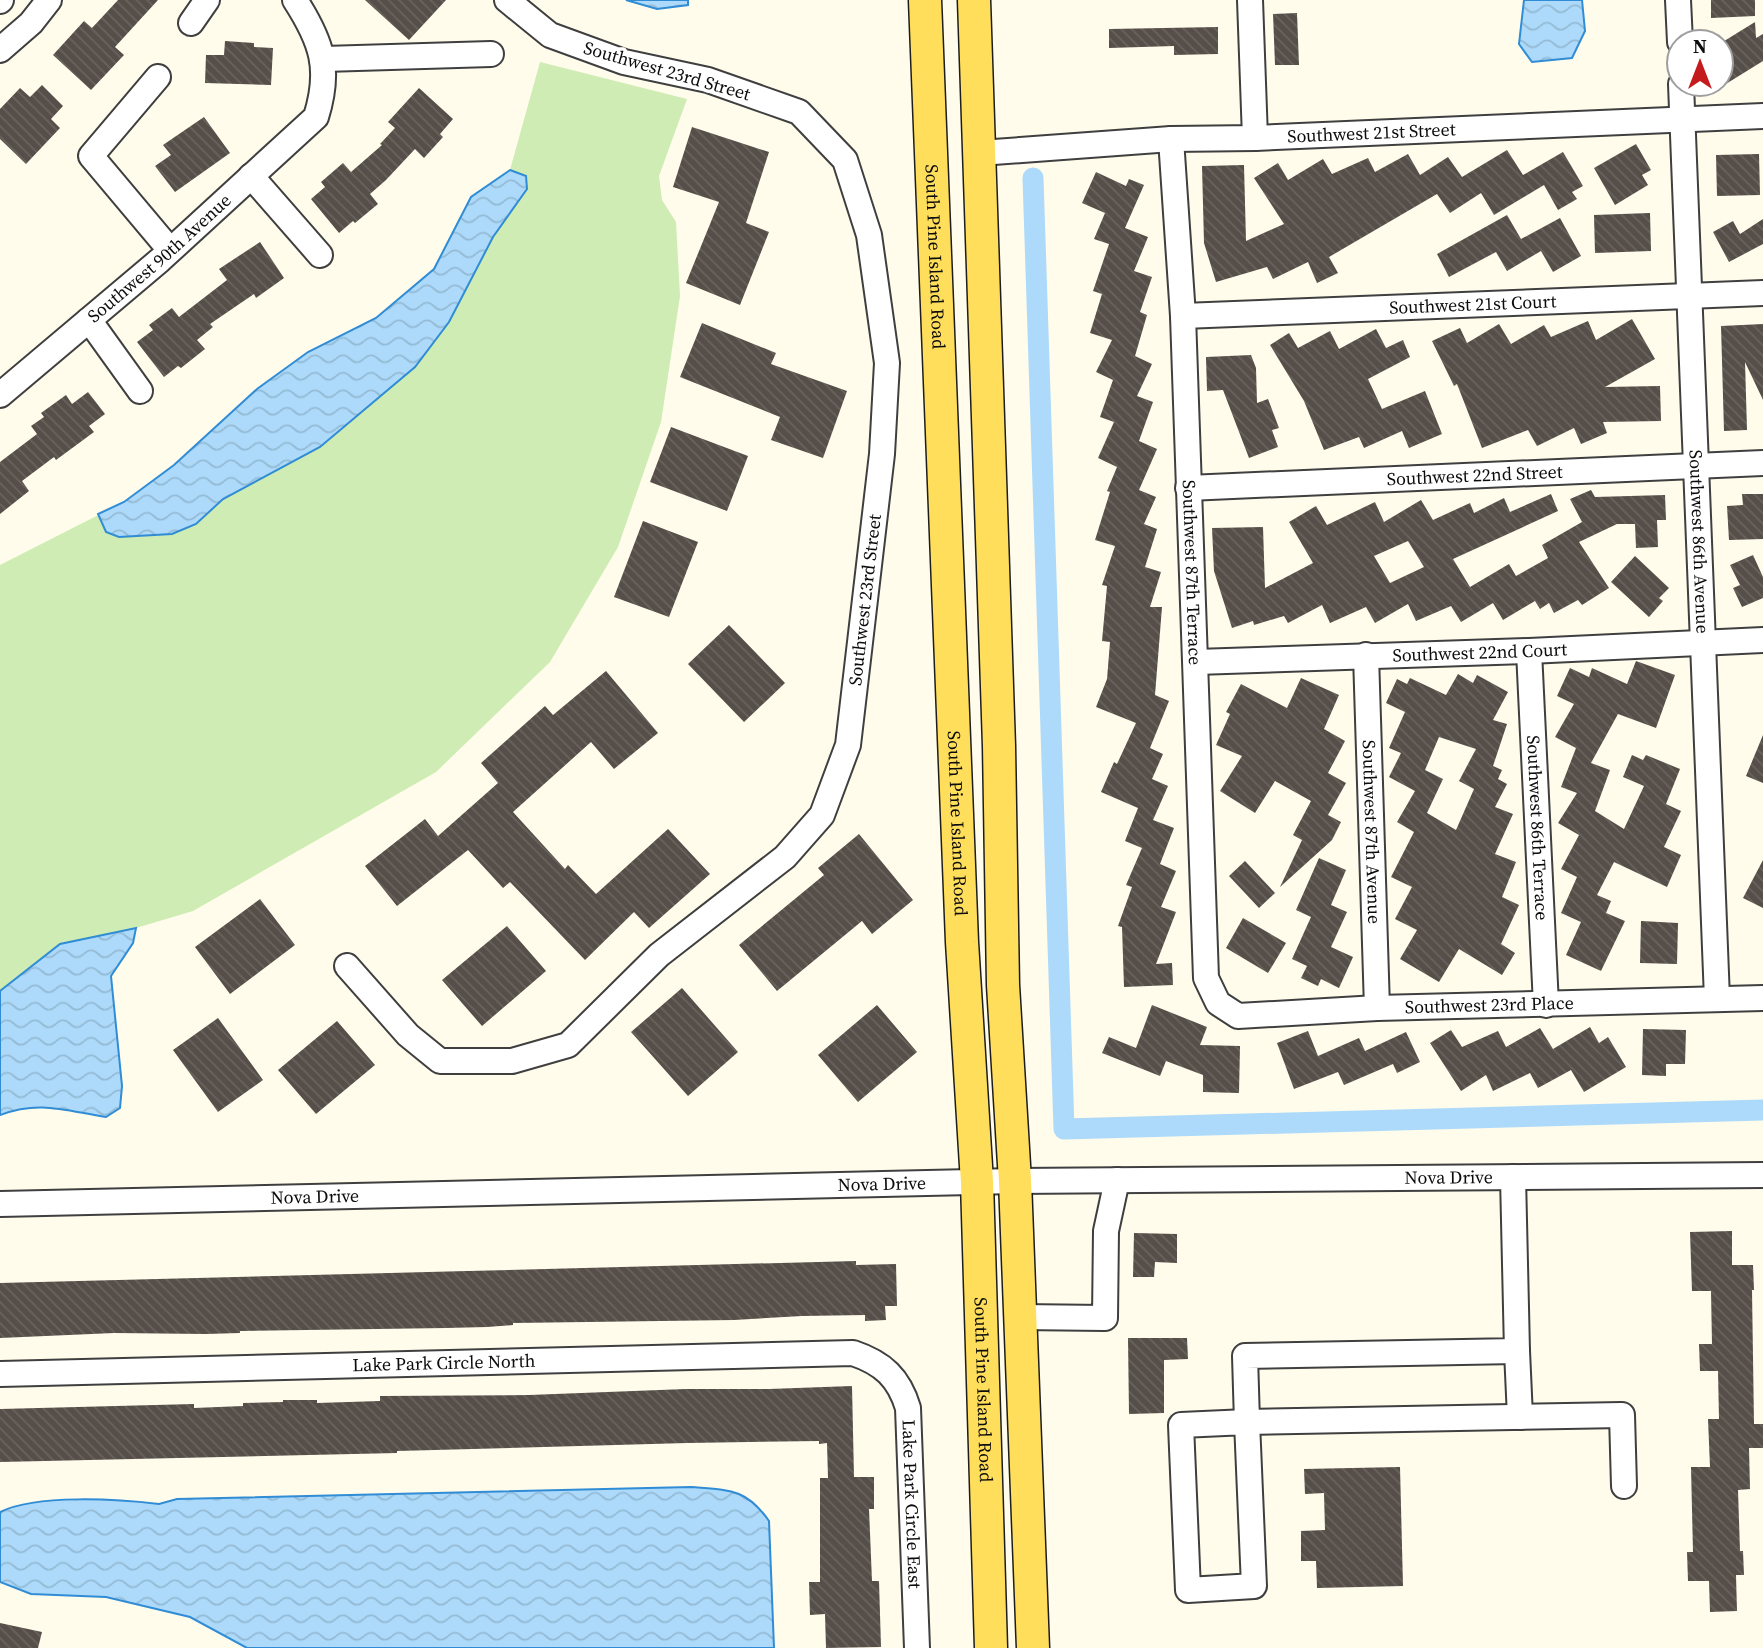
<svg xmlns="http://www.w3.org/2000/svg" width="1763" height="1648" viewBox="0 0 1763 1648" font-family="'Source Serif 4',serif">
  <defs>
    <pattern id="water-waves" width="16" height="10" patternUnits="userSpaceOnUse" patternTransform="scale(1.75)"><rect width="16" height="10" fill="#addafa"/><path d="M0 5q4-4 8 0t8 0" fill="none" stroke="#94bad5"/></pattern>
    <pattern id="building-back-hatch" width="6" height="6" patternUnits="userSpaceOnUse" patternTransform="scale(1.75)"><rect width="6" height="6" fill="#564e48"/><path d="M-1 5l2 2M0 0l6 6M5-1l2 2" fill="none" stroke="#69635e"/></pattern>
  </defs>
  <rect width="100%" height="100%" fill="#fffcec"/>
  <!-- green -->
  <path fill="#ceecb3" d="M540,62L687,99L659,176L662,200L676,222L680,296L661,422L618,547L550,662L436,772L193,911L136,928L60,944L0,991V565L124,502L174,465L258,389L308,352L376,318L434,270L471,197L510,170Z"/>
  <!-- water -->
  <path fill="url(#water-waves)" stroke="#308cd5" stroke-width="2" d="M626,0H688V5L657,9Z
    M1524,0H1582L1585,31L1572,58L1532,62L1519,44Z
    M510,170L526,176L527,189L493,237L449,322L415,367L320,447L223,499L196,524L172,534L119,537L106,532L98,514L124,502L174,465L257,389L308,352L376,318L434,269L471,197Z
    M136,928L133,943L111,976L122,1086L120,1108L106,1117C66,1111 40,1100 0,1115V991L60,944Z
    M691,1487C729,1490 746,1488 769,1521L774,1648H247L190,1617L106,1597L31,1594L0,1582V1512C37,1494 117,1499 159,1504L177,1499Z"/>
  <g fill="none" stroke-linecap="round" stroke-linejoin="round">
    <!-- canal -->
    <path stroke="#addafa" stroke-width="21" d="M1033,178L1064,1129L1763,1110"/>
  </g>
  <!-- building -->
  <path fill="url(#building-back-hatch)" fill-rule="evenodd" d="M118,0H158L115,47L124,55L91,90L53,55L84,21L92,28Z
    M365,0H446L409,40Z
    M1711,0H1755V16L1711,18Z
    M1297,13L1299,65H1275L1273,14Z
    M1755,22L1756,38L1763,34V61L1721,87V43Z
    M1218,27V54L1174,55V46L1109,48V29Z
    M225,41L254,43V47L273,48L271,85L205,83L206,55H224Z
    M42,85L63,106L51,119L60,128L26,164L0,139V109L20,88L30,97Z
    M419,88L453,119L440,134L443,137L424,158L415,149L386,180L370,194L378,204L355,223L353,221L339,233L311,199L325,187L321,182L343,163L351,172L382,145L380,144L395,128L388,122Z
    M204,117L230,153L175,192L155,166L171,155L163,145Z
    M692,127L769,152L746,223L769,232L740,305L686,283L719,202L673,187Z
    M1636,144L1651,170L1642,175L1648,185L1615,205L1594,168Z
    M1507,150L1523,175L1563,152L1583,186L1572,192L1577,199L1558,210L1544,185L1494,215L1481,193L1450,213L1437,194L1329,257L1338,273L1317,283L1308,262L1273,279L1267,267L1216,282L1204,243L1202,166L1244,165L1246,241L1284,224L1254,178L1278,163L1288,180L1323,159L1332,174L1368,158L1375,172L1408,154L1420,175L1448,157L1462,177Z
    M1759,154L1760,195L1717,196L1716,155Z
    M1096,172L1126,186L1129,179L1144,185L1125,228L1148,237L1134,271L1152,277L1140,312L1147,315L1135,356L1152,364L1137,396L1153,402L1139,441L1157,449L1139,490L1156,497L1144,524L1157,529L1145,567L1161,572L1150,607H1162L1155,695L1169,701L1150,748L1163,754L1152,779L1168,786L1153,820L1174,828L1160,864L1176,871L1161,907L1176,912L1156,964L1172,963L1173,985L1124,987L1122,927L1118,926L1132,887L1126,885L1142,848L1125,841L1138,808L1101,792L1114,762L1117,764L1136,723L1096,707L1107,679L1110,642L1102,641L1107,586L1102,585L1115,546L1095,540L1110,492L1107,491L1117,467L1098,458L1114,422L1100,417L1113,380L1096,372L1112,340L1090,333L1102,294L1093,291L1109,244L1094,239L1105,213L1082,203Z
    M1650,213L1651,251L1595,253L1594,215Z
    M1507,215L1521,239L1560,218L1581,256L1553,272L1541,251L1507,271L1496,252L1449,277L1437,254Z
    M1763,219V244L1729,262L1713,232L1733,221L1740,234Z
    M260,242L284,278L256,298L254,294L210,324L213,327L197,340L205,349L181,368L178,366L164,377L137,342L153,330L149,325L172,308L179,317L227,280L219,269Z
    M1632,319L1655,359L1605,387L1660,386L1661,421L1603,422L1607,433L1581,444L1574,428L1537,446L1528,430L1482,448L1457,384L1454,386L1432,341L1460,328L1467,343L1499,324L1511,344L1544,325L1551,337L1588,321L1596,340Z
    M702,323L776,353L771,364L847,391L823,458L771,440L780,417L680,377Z
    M1763,324V400L1745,362L1747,430L1724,431L1721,326Z
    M1376,329L1386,348L1403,340L1410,357L1368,379L1382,409L1425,391L1442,434L1409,448L1402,431L1364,448L1359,437L1324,450L1304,401L1270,345L1289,333L1298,348L1330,331L1339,349Z
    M1251,355L1256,368L1257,403L1268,399L1279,428L1272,430L1278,447L1249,458L1223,390L1207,391L1206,357Z
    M88,392L105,414L89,426L94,432L56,460L54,457L22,481L29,491L0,514V462L37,434L31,426L44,417L41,413L66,395L72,404Z
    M671,427L748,456L727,511L650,482Z
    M1591,490L1595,497L1665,495L1666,520H1657L1658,547L1636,548L1635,524H1617L1579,542L1609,588L1582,605L1578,600L1554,613L1549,603L1540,609L1535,601L1503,620L1493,603L1461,622L1451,606L1416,621L1408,604L1375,623L1366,607L1330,623L1322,605L1288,623L1284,616L1254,625L1253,621L1232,628L1214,571L1212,528L1263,527L1265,588L1313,563L1289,522L1316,506L1327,525L1375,502L1384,522L1421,500L1433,520L1470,503L1474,513L1504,498L1510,512L1551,494L1558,511L1453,559L1470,587L1509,564L1516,576L1548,558L1542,545L1582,522L1570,499ZM1408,541L1424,567L1390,583L1374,556Z
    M1742,494H1763V539L1729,540L1727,506L1743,505Z
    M643,521L698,542L669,617L614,597Z
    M1753,555L1763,577V598L1742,607L1733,588L1740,585L1730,565Z
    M1635,556L1669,588L1659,598L1663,601L1649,617L1611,582Z
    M729,625L785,683L744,722L688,664Z
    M1636,661L1675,675L1656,728L1618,714L1591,763L1610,770L1595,811L1624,829L1644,786L1623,777L1632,755L1643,760L1646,755L1680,769L1666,804L1681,811L1664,847L1681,855L1667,887L1614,862L1597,895L1611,901L1606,913L1625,921L1601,971L1566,955L1581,922L1561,913L1577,877L1561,869L1579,835L1558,823L1577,793L1561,787L1576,748L1555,737L1574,704L1557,696L1570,668L1589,677L1592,668L1627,684Z
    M606,671L658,733L614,769L591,742L513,812L565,869L568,865L596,894L668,829L710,874L649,928L634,912L585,960L510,882L503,888L468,850L397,906L365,866L425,819L438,836L498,783L481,763L545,706L553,715Z
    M1458,674L1473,683L1477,675L1508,692L1493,720L1507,724L1493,766L1502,770L1498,779L1507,784L1495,807L1513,814L1495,854L1516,862L1502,897L1519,905L1501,944L1515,953L1502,975L1459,949L1439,982L1400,959L1417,930L1395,919L1412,887L1391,877L1414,832L1397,822L1415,791L1389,777L1401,753L1389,748L1405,712L1386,703L1397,679L1407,684L1410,678L1446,695ZM1439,737L1476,749L1459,781L1474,789L1456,830L1427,813L1443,779L1425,770Z
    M1301,678L1339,695L1324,729L1345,741L1328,773L1346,783L1328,815L1341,822L1332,840L1280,887L1302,840L1293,835L1311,801L1275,781L1255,813L1220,791L1242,756L1216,745L1230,714L1226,712L1241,684L1287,708Z
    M1763,735V783L1746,776Z
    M859,834L913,900L872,934L862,921L777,991L739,945L824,875L818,868Z
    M1319,858L1346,870L1331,905L1347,912L1331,947L1353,957L1339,988L1321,979L1318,986L1301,978L1307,966L1292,959L1311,917L1296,910Z
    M1763,860V908L1743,898Z
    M1245,861L1275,893L1259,908L1229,876Z
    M260,899L295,945L230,994L195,947Z
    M1243,918L1286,943L1268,973L1226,948Z
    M1641,921L1678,923L1677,964L1640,963Z
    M507,926L546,971L482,1026L442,980Z
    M682,988L738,1052L688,1096L631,1032Z
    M877,1005L917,1052L858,1102L818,1055Z
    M1152,1005L1207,1027L1200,1045L1240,1046L1239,1093L1203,1092V1075L1166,1061L1160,1076L1102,1053L1109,1037L1136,1048Z
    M218,1018L263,1080L218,1112L173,1050Z
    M337,1021L375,1065L316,1114L278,1070Z
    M1590,1027L1599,1043L1608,1037L1626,1067L1584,1092L1571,1070L1538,1088L1530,1073L1493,1091L1486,1075L1461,1091L1430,1043L1451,1030L1462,1047L1498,1031L1506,1047L1540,1028L1553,1049Z
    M1643,1029L1686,1030L1685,1064H1666V1076L1642,1075Z
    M1308,1031L1318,1056L1359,1038L1365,1051L1406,1032L1420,1062L1397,1073L1393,1064L1344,1085L1338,1072L1294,1089L1277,1043Z
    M1732,1231V1265H1753L1754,1290H1752L1754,1424H1763V1448H1749L1750,1489L1738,1490L1740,1551H1743L1744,1575H1736L1737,1611L1710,1612L1709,1581H1688L1687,1552H1693L1691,1467H1710L1708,1419H1719L1718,1371H1700L1699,1344H1712L1711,1291H1692L1690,1232Z
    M1134,1233L1177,1234V1263L1155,1262L1154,1277H1133Z
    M856,1261V1265L896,1264L897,1306H885L886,1320L865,1321V1315L802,1316L734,1320L513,1323V1325L487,1327L446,1328L240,1331V1333L206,1334L114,1333L0,1338V1283Z
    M1128,1338H1187L1188,1359L1164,1360V1413L1129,1414Z
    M852,1386L854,1477H874V1509H869L872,1581H879L881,1647L826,1648L825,1614L810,1615L809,1582H820V1478H828L827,1443L819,1444V1441L687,1443L397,1451V1453L0,1462V1409L194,1404V1408L243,1406V1403L283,1402V1400H317V1403L380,1401V1396L529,1395L686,1389H769Z
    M1400,1467L1403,1586L1317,1588L1316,1561H1301V1531L1325,1530L1324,1493L1305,1494L1304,1469Z
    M0,1623L42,1632L38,1648H0Z"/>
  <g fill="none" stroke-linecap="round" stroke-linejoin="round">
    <defs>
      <g id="minor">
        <path d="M1250,0L1255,138"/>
        <path d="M1678,0L1680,42"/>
        <path d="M0,1L1,0"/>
        <path d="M191,23L207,0"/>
        <path d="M0,50L31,23L49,0"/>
        <path d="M324,59L491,54"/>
        <path d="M158,77L91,156L170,250"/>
        <path id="s1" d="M1681,84L1717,999"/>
        <path id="s2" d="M1171,139L1183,316L1206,978L1218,1003L1238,1016L1377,1008L1763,998"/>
        <path id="s3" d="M980,153L1171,139L1255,138L1763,116"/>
        <path d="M251,176L320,255"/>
        <path id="s4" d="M1183,316L1763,293"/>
        <path d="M89,320L140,391"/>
        <path id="s5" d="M0,395L160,260L316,117C331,69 322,42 295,0"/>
        <path id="s6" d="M1188,488L1763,463"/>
        <path id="s7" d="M1529,651L1546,1005"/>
        <path id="s8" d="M1366,655L1377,1008"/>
        <path id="s9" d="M1196,662L1529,651L1763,640"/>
        <path id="s10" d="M347,966L408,1035L440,1061H512L568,1045L659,955L785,857L822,815L848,745L882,454L887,363L869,235L845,160L799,112L708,80L624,62L550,35L507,0"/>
        <path d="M1513,1177L1517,1351L1245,1356L1247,1422L1622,1415L1624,1486"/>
        <path id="s11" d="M0,1204L1015,1181L1763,1175"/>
        <path d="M1020,1317L1105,1318L1106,1231L1117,1180"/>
        <path d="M1517,1351L1520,1417"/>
        <path id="s12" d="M0,1374L853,1353C883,1363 899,1378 908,1408L917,1648"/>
        <path d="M1247,1422L1254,1586L1188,1590L1181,1425Z"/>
      </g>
      <g id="major">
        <path id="s13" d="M925,0L962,942L977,1182L991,1648"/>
        <path d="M974,0L999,746L1003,985L1015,1181L1033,1648"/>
      </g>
    </defs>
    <!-- minor casing -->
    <use href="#minor" stroke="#3f3f3f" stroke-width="28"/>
    <!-- major casing -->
    <use href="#major" stroke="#1d1d1d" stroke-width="35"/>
    <!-- minor -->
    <use href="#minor" stroke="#fff" stroke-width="24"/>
    <!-- major -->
    <use href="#major" stroke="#ffde5c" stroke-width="32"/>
  </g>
  <g text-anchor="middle" stroke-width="7" stroke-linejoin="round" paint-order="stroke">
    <!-- street labels -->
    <g font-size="18" fill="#0c0c0c" stroke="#fff">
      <text transform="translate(667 71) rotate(16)" y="6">Southwest 23rd Street</text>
      <text dy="6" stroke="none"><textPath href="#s3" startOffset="392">Southwest 21st Street</textPath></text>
      <text dy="6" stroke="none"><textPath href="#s5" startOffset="210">Southwest 90th Avenue</textPath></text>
      <text dy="6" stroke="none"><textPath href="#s13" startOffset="257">South Pine Island Road</textPath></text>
      <text dy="6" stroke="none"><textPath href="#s4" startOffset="290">Southwest 21st Court</textPath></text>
      <text dy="6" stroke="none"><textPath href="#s6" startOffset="287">Southwest 22nd Street</textPath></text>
      <text dy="6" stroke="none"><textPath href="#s1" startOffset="458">Southwest 86th Avenue</textPath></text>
      <text dy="6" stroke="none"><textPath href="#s2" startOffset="434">Southwest 87th Terrace</textPath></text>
      <text dy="6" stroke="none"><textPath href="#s10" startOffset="828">Southwest 23rd Street</textPath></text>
      <text dy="6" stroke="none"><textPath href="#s9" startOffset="284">Southwest 22nd Court</textPath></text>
      <text dy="6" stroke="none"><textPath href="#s13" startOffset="824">South Pine Island Road</textPath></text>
      <text dy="6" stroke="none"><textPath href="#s7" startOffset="177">Southwest 86th Terrace</textPath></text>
      <text dy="6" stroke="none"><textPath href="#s8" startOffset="177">Southwest 87th Avenue</textPath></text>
      <text dy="6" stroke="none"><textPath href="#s2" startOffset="1143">Southwest 23rd Place</textPath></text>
      <text dy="6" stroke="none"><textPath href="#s11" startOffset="1449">Nova Drive</textPath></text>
      <text dy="6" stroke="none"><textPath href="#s11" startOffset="882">Nova Drive</textPath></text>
      <text dy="6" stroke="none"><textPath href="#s11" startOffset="315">Nova Drive</textPath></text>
      <text dy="6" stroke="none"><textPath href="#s12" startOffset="444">Lake Park Circle North</textPath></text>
      <text dy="6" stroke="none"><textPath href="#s13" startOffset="1391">South Pine Island Road</textPath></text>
      <text dy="6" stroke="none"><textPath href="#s12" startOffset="1031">Lake Park Circle East</textPath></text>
    </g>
  </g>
  <!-- north arrow -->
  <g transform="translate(1700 63)"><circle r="33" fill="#ffffff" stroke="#9e9e9e" stroke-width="2"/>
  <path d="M0-5L12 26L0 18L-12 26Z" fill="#c41c1e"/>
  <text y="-10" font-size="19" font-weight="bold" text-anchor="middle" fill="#0c0c0c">N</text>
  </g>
</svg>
